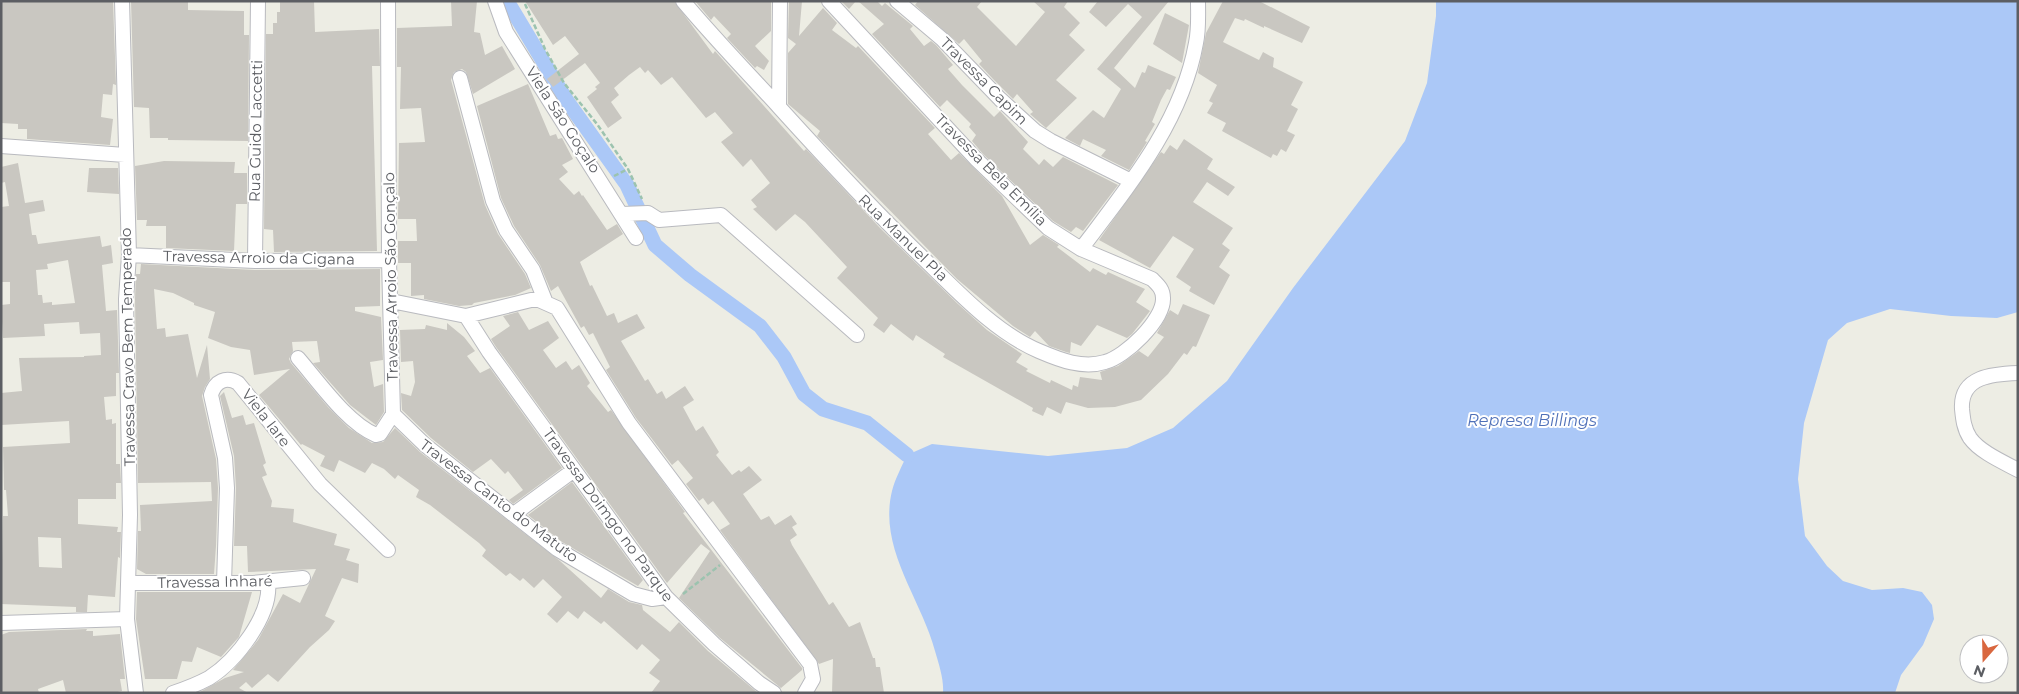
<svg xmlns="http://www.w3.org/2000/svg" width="2019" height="694" viewBox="0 0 2019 694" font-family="Montserrat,sans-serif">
  <rect width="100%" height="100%" fill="#edede4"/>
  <!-- water -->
  <path fill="#abc8f7" d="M1436,1H2018V312L1997,318L1951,316L1890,309L1847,323L1828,340L1804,423L1798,479L1805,536L1827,566L1843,581L1872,590L1903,588L1922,592L1932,605L1934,619L1923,645L1901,675L1895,693H943C944,679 939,665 935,651C921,598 878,549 892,491C895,479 902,466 907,455L932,444L1048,456L1127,448L1173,428L1227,381L1293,288L1405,141L1427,83L1436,16Z"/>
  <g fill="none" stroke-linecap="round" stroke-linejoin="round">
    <!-- canal -->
    <path stroke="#abc8f7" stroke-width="15" d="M507,1L567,101L627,185L655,245L690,275L760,326L784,357L804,394L823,409L867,423L907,455"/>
  </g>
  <!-- building -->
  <path fill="#c9c7c1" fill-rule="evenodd" d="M2,1H113L116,85L113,84L112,95L103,94L101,117L113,119L110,145L27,139V129H18V124L1,123Z
    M131,1H188V10L244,11V35H249L248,141L168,140V138H150L149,108L134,107Z
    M280,1H314L315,32L379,29L380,66H372L377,251L274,252L273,230L264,229L266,34H273V23H277V12H280Z
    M451,1H477L474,32L480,33L485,55L502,46L515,69L473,94L466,72L462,69L454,72L451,80L485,205L498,234L525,274L531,288L515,295L474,303L472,305L459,306L424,299V295L411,296V263H398V241H417L416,219H398L399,143L425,142L421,108L400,109L401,67H397V28L452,26Z
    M525,1H674L713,54L715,51L804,151L806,149L881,229L958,304L987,330L1022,354L1016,362L1028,369L1026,371L1050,383L1051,380L1072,390L1073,385L1078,387L1080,377L1102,380L1100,372L1118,366L1139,351L1148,357L1164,337L1157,333L1170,310L1178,315L1183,304L1210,315L1196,347L1193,346L1187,355L1184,353L1168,374L1141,400L1115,407L1088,408L1066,402L1061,414L1047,407L1043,416L1032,411L1033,408L943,357L945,354L916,335L913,341L891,324L884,333L873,325L878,318L837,278L847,267L805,222L795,214L776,231L753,209L757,207L751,200L770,183L751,159L743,167L721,142L733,133L715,112L706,118L672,77L661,85L648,70L645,73L640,67L629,75L614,88L619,95L611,102L622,118L608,128L587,97L597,89L595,87L600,83L585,63L553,87L547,79L579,54L565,36L553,45Z
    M695,1H771V31L755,46L769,61L764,70L757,66L755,68L727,38L731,34L714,16L711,20Z
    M789,1H802L799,36L823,8L837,23L832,30L856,48L858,46L935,128L928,134L951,160L959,153L1002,196L1030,245L1043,235L1059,245L1057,247L1090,272L1093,268L1106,275L1108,272L1145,289L1136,302L1150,311L1132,334L1127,338L1097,325L1081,346L1071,342L1070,353L1066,352L1049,346L1035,331L1030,337L1013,326L957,279L821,140L817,136L820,131L788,104V53L796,44L788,38Z
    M841,1H856L849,9Z
    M858,1H877L882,6L885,3L913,26L910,29L924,46L931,41L936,45L953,65L948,69L962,85L994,117L1000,111L1028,142L1023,149L1039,165L1044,159L1053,167L1063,157L1118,185L1083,231L1076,227L1071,232L1053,221L983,154L972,141L976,135L969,127L971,124L947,100L940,107L872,34L884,24Z
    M918,1H982L977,7L1016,46L1045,12L1033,1H1068L1064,7L1080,23L1069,35L1085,50L1056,80L1077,98L1046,128L1030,114L1033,112L1017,94L1013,99L993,79L979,64L982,61L964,39L959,44L915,5Z
    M1098,1H1169L1114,68L1135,88L1142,72L1145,73L1148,65L1176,77L1170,90L1167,89L1161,100L1152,122L1155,124L1145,141L1147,142L1129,170L1101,156L1106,150L1083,139L1080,146L1065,138L1093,110L1104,118L1121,89L1097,69L1142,17L1128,4L1106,27L1089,12Z
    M1223,1H1259L1310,27L1302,43L1264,26V28L1245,19L1244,21L1235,18L1223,42L1259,60L1263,52L1274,58L1273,67L1303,82L1291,105L1298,109L1287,131L1295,135L1286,152L1281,149L1277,156L1273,154L1271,158L1222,131L1226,123L1207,113L1213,103L1209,101L1217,85L1198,73L1206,33Z
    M1165,13L1189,25L1182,63L1153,44Z
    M528,84L550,136L556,134L558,139L562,138L573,159L562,165L568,172L559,179L574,195L579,191L582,196L583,195L607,230L617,224L623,234L580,262L590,286L592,285L607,316L614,313L618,323L637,314L645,328L621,341L645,381L648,379L657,394L662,391L666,399L685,386L694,400L683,407L696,431L703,426L719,452L716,455L732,475L739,470L741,472L749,466L762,480L743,494L761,520L769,516L775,525L791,515L797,524L792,527L797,535L790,540L792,545L829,605L833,602L849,627L860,622L873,658H875L876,667H880L884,693H832L833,659L819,664L720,530L730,524L713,501L708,505L703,498L699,501L686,484L693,478L678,460L672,465L636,418L606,370L610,367L593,333L589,335L584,326L581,328L558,286L551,291L540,265L514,226L501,198L477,106Z
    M1184,139L1213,159L1207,169L1235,187L1228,196L1207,182L1193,202L1233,228L1222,244L1230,250L1219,267L1230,275L1214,305L1189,291L1191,287L1176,277L1194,249L1173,236L1150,268L1099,240L1161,152L1164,154L1170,145L1177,150Z
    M164,161L235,162L234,173H247V204H236L234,251L166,248V226H146L147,220H137L135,166Z
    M18,163L25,203L43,200L45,211L29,214L32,235H36L38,244L100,236L102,247L111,245L113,263L102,265L106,311L117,310L119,373H116V396L104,397L106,420L112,419V424L116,423V464H120L121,483H116V499H78V524L118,527L117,532H121L120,558L118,557L115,597L88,595L87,612H76V607L1,604L3,516H8L6,490H4L3,447L70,443L69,421L1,425V393L22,391L19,358L84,357V356L101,355L100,333L80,334L79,322L44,324L45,336L3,338L1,305L10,304V282H1V207L9,206L5,182L1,183V167ZM68,260L75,303L52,305V302L43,303L42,295H38L36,270L48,269L47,264ZM38,537L61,538L62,568L39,567Z
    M89,168H118L119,194L87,192Z
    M141,264L255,270L380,269V306L355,307V311L381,317L383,360L370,362L374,387L383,384L384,412L376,425L350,405L313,363L320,362L317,341L292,342L293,351L289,359L291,363L328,407L349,428L372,443L383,442L395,428L420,452L560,561L601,598L608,589L629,602L642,605L643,610L670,632L679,622L708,651L758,693H651L660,681L649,673L660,660L642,644L637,650L604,621L601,624L584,611L578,619L568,611L557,623L547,614L562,597L543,579L534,588L523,578L520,581L510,573L506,576L482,556L486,550L479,543L430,505L416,497L419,490L398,475L395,479L384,469L372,463L365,473L339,460L334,472L320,466L325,456L302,444L301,445L259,395L290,369L254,375L250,350L231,347L208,338L215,312L194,305V303L173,293L154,289L157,329L165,328L166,337L188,334L197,378L207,345L210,379L205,387L202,396L216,459L218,488L216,546L214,574H146L137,569L138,531H141L140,505L212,501L211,482L138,483L135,299L136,274H140Z
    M518,312L529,330L548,321L559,338L543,350L556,368L566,361L572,370L579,365L590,383L587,386L608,412L611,410L685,512L683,513L802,668V670L781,688L720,638L679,598L710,551L701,544L667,583L496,347L491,339L510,326L503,316Z
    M447,323L464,337L475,351L467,356L480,373L490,368L562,468L513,504L509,500L523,490L508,471L505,474L491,459L473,472L431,438L402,410L401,393L411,396L415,382L413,361L401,362L400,330L425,329L426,325L447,330Z
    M224,392L232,418L243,415L246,425L254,423L266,463L263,465L267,475L262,477L272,501L271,507L294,509L293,522L337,534L334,545L350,549L346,560L359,564L358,583L342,578L325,616L335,621L329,630L310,647L278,682L268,674L252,688L246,682L239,688L248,693H198L225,678L244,672L233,670L258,640L283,594L300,603L316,569L248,572L247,546H234L236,488L234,456L220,396Z
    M572,482L643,580L638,586L562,542L528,515Z
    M137,592H252L239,637L221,657L197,647L192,662L182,661L177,679H145L136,619Z
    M87,629L86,631H93V636L120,634L125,679H120L122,691L113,693H66L63,680L38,689L39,693H1V635L9,632Z"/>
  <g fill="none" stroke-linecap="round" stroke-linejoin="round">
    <defs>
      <path id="minor" d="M122,1L129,255L126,299L130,515L127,619L136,693
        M495,1L506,32L636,238
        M683,1C714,38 747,72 779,107C827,160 874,211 925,260C958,292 996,333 1039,351C1060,360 1083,369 1105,362C1125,357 1164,320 1163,298C1163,289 1158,285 1152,279L1081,249L1048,228L977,160L829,1
        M897,1L942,39L1000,99L1035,131L1051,141L1131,181
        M460,78L493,201L506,230L533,270L546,303
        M779,107L780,1
        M1,146L125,155
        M622,214L648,213L659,220L721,215L857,335
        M1081,249C1128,187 1182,122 1196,43C1199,29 1198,15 1198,1
        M129,255L255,261L389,260
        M255,261L258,1
        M391,301L466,316L531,300H539L557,308L629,423L810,664L813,679L805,693
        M466,316L489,352L666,597L714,644L759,683L774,693
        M298,358C319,382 347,423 376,435L380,434L393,414L389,260L388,1
        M2018,373C1993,374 1960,376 1962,409C1963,419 1964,429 1970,438C1980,452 2003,462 2018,470
        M393,414L425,445L557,549L633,594L652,599L666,597
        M514,514L574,470
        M128,583H253L303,578
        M224,583L227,488L225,458L211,395C215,381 226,376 238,383L320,484L388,550
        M1,623L127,619
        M173,693C185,689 198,684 209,678C236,661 272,615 268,582"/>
    </defs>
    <!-- minor casing -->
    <use href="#minor" stroke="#b9babf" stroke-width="16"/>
    <!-- path -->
    <path stroke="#9cc3af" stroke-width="2.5" stroke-dasharray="5 2.5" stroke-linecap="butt" d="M525,4L545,49L564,83L597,124L628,169L642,199
      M614,176L628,169
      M683,594L720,565"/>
    <!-- minor -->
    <use href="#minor" stroke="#fff" stroke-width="14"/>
  </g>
  <g text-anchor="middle" stroke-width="4" stroke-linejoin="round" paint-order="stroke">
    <!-- street labels -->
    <g font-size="15" fill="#5c5e63" stroke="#fff">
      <text transform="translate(984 81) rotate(45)" y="5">Travessa Capim</text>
      <text transform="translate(563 120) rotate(57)" y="5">Viela São Goçalo</text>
      <text transform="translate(256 131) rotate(-89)" y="5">Rua Guido Laccetti</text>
      <text transform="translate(991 170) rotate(45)" y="5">Travessa Bela Emília</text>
      <text transform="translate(903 238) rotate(44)" y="5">Rua Manuel Pla</text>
      <text transform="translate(259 258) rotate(1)" y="5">Travessa Arroio da Cigana</text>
      <text transform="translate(391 277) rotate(-91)" y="5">Travessa Arroio São Gonçalo</text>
      <text transform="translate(128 347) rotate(-91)" y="5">Travessa Cravo Bem Temperado</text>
      <text transform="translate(266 418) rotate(52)" y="5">Viela Iare</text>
      <text transform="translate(499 501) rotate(37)" y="5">Travessa Canto do Matuto</text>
      <text transform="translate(608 515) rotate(54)" y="5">Travessa Doimgo no Parque</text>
      <text transform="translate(215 582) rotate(-1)" y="5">Travessa Inharé</text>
    </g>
    <!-- water labels -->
    <g font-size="16" font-style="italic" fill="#4f70b8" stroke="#fff">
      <text x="1532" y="426">Represa Billings</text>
    </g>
  </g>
  <!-- border -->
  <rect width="2019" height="694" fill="none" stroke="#5c5e63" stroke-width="5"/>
  <!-- north arrow -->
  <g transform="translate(1984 659) rotate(200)"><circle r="24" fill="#ffffff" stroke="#bebfc1"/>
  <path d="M0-4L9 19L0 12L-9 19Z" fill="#d9673f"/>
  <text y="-8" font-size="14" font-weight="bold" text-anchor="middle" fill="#5c5e63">N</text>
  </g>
</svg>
